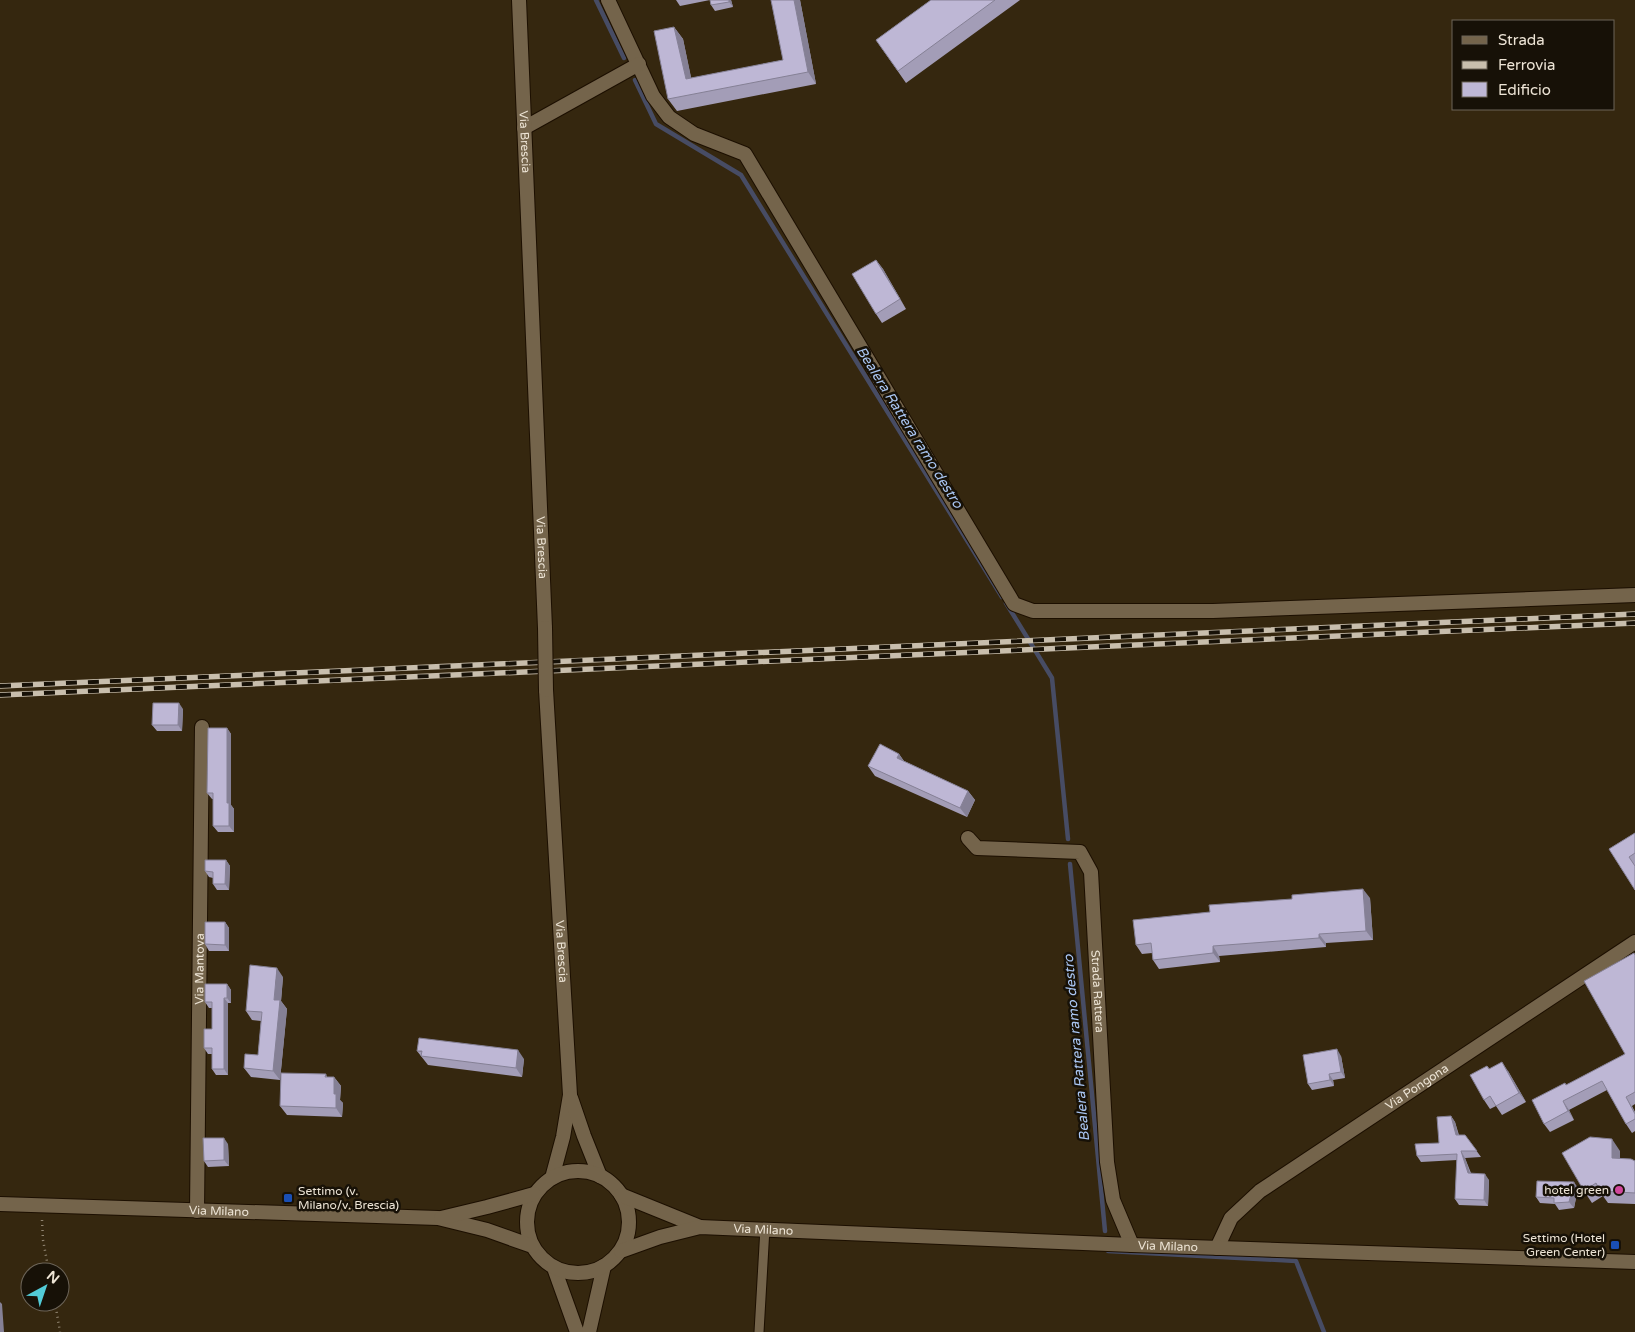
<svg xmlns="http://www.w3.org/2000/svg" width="1635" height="1332" viewBox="0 0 1635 1332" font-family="'Varela Round',sans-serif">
  <rect width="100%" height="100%" fill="#35270f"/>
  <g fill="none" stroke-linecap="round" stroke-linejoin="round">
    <!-- stream -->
    <path stroke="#474c64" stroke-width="4.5" d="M596,0L624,58
      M635,80L656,124L741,175L1002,597
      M1006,603L1052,678L1068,839
      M1070,864L1105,1231
      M1108,1251L1296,1261L1324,1332"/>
    <defs>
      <path id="service" d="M759,1332L765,1228"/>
      <g id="minor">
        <path d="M608,0L653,96L669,117L694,134L745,154L1014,604L1033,611H1213L1635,595"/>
        <path d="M524,128L639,64"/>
        <path id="s1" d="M968,838L977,848L1080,852L1091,872L1107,1162L1113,1200L1132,1245"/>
        <path id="s2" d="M197,1211L202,727"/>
        <path id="s3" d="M1217,1248L1231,1218L1260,1191L1635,942"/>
      </g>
      <path id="tertiary" d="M554,1268L577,1332
        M589,1332L604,1266"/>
      <g id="secondary">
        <path id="s4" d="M519,0L545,628"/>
        <path id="s5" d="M546,690L570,1095L563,1137L552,1178"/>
        <path d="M571,1098L584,1136L600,1176"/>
        <circle cx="578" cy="1222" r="51"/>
        <path d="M621,1195L700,1227"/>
        <path id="s6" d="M0,1204L438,1218L487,1230L532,1246"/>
        <path d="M441,1218L487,1207L534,1194"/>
        <path id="s7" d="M621,1251L660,1237L700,1227L1132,1245L1635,1262"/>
      </g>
    </defs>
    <!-- service casing -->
    <use href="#service" stroke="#1c0f00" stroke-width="11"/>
    <!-- minor casing -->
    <use href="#minor" stroke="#1c0f00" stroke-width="16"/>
    <!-- tertiary casing -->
    <use href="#tertiary" stroke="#1c0f00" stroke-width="16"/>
    <!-- secondary casing -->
    <use href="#secondary" stroke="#1c0f00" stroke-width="16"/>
    <!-- path -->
    <path stroke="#918572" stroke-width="2.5" stroke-dasharray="1 4" stroke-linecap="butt" d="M42,1220L43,1240L49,1272
      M55,1302L60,1332"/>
    <!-- service -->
    <use href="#service" stroke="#74644b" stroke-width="9"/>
    <!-- minor -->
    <use href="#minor" stroke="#74644b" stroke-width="14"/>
    <!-- tertiary -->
    <use href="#tertiary" stroke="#74644b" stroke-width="14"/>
    <!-- secondary -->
    <use href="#secondary" stroke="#74644b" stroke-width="14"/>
    <defs>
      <path id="rail" d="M0,686L1635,614
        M0,695L1635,623"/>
    </defs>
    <!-- rail casing -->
    <use href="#rail" stroke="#c8bead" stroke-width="5.5"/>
    <!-- rail -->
    <use href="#rail" stroke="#171107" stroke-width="4" stroke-dasharray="11" stroke-linecap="butt"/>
    <defs>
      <path id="secondary-bridge" d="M545,628L546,690"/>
    </defs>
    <!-- secondary-bridge casing -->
    <use href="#secondary-bridge" stroke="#1c0f00" stroke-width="16" stroke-linecap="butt"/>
    <!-- secondary-bridge -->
    <use href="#secondary-bridge" stroke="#74644b" stroke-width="14"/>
  </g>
  <!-- wall -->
  <path fill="#a39db7" d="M676,0H731L733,7L715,11L711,5L710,0L680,6Z
    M771,0H800L816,84L677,111L668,99L674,27L683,39L691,78L783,60Z
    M931,0H1020L906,83L876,40Z
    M876,260L883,269L906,309L882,323L876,314Z
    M183,709L182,731H157L152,725Z
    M227,728L231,734V805L234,809V832H218L213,826V799H212L207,793Z
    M899,754L904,761L968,791L975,800L967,817L875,776L868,766Z
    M1635,833V890L1609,849Z
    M226,860L230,866L229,890H217L213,884V878L209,877L205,871Z
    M1370,898L1373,940L1326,943V947L1219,956L1220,962L1159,969L1153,960L1152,953L1142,954L1136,945Z
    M225,922L229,928V951H209L205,944Z
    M1635,954V1104L1632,1106L1635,1112V1131L1632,1133L1626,1124L1607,1090L1569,1110L1574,1120L1550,1132L1544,1124L1566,1085L1625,1054Z
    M283,977L281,1001L287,1009L280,1080L251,1077L244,1068L258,1055L261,1021L252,1020L246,1011Z
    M227,984L231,990V1003H228V1075H216L212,1069V1054H208L204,1048L212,1029V1008H209L205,1002Z
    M417,1051L524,1059L522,1077L428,1065Z
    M1341,1056L1345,1078L1333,1080L1334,1086L1312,1090L1308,1084Z
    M1487,1066L1490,1069L1508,1071L1526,1102L1502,1115L1496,1106L1490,1109L1484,1100Z
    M326,1074L327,1077H334L341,1086L340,1100L343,1103L342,1117L287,1115L280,1106Z
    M1451,1116L1455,1122L1459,1135H1465L1481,1157L1465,1158L1471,1173L1489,1180L1488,1206L1459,1205L1455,1199L1457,1160L1421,1162L1417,1156L1439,1143Z
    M228,1144L229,1166L208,1167L204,1161Z
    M1620,1151V1158L1635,1161V1204L1608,1203L1603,1196L1592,1203L1584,1191Z
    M1578,1188L1574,1208L1559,1210L1555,1204L1540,1203L1536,1197Z"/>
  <!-- shaded-wall -->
  <path fill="#858095" d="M729,0H731L733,7L729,2Z
    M794,0H800L816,84L808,72Z
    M674,27L683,39L694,91L686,79Z
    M876,260L883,269L906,309L900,299Z
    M179,703L183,709L182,731L178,725Z
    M227,728L231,734V805L234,809V832L229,826L227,803Z
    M899,754L905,763L897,758Z
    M968,791L975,800L967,817L960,808Z
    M226,860L230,866L229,890L225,884Z
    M1363,889L1370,898L1373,940L1366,931Z
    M225,922L229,928V951L225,945Z
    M1319,934L1326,943V947L1319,938Z
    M1213,946L1219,956L1220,962L1213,953Z
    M277,968L283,977L281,1001L287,1009L280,1080L273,1071L274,1000Z
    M227,984L231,990V1003L227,998Z
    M224,998L228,1003V1075L224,1069Z
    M1337,1049L1341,1056L1345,1078L1341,1072Z
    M518,1050L524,1059L522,1077L516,1068Z
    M1502,1062L1508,1071L1526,1102L1519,1093Z
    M1329,1074L1333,1080L1334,1086L1330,1080Z
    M334,1077L341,1086L340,1100L343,1103L342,1117L336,1108L334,1094Z
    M1626,1097L1635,1112V1114Z
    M1563,1101L1569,1110L1574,1120L1568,1111Z
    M1451,1116L1455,1122L1460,1141L1456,1135Z
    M224,1138L228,1144L229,1166L224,1160Z
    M1612,1139L1620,1151V1170L1612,1158Z
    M1461,1151L1465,1158L1472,1179L1468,1173Z
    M1485,1174L1489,1180L1488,1206L1484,1200Z
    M1574,1182L1578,1188L1574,1208L1569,1202Z
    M0,1302L2,1304L4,1332H0Z"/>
  <!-- building -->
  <path fill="#beb7d5" stroke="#858095" d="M710,0H729V2L711,5Z
    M771,0H794L808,72L668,99L654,31L674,27L686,79L783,60Z
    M931,0H995L898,71L876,40Z
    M876,260L900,299L876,314L852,274Z
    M153,703H179L178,725H152Z
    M208,728H227V803H229V826H213V793H207Z
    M880,744L899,754L897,758L968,791L960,808L868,766Z
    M1635,833V853L1629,857L1635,866V890L1609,849Z
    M205,860H226L225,884H213V872L205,871Z
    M1363,889L1366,931L1319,934V938L1213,946V953L1153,960L1151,943L1136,945L1133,920L1210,912L1209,905L1292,899V895Z
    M205,922H225V945L205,944Z
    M1634,953L1635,955V1092L1626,1097L1635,1114V1119L1626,1124L1602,1081L1563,1101L1568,1111L1544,1124L1532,1100L1565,1083L1566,1085L1625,1054L1584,981Z
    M250,965L277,968L274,1000H280L273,1071L244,1068L245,1054L258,1055L262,1012L246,1011Z
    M205,984H227V998H224V1069H212V1048H204V1029H212V1002H205Z
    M419,1038L518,1050L516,1068L421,1056L422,1051H417Z
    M1337,1049L1341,1072L1329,1074L1330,1080L1308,1084L1303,1055Z
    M1502,1062L1519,1093L1496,1106L1490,1096L1484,1100L1470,1075L1487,1066L1489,1069Z
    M281,1073L326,1074L325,1077H334V1094H336V1108L280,1106Z
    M1451,1116L1456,1135H1465L1477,1151H1461L1468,1173L1485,1174L1484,1200L1455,1199L1457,1154L1417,1156L1415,1144L1439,1143L1437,1117Z
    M1590,1137L1612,1139V1158L1631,1159L1635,1161V1193L1600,1191L1596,1183L1584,1191L1562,1153Z
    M203,1138H224V1160L204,1161Z
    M1537,1181L1574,1182L1569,1202L1554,1203V1198L1536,1197Z"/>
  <!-- markers -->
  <circle fill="#d1479c" stroke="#171107" stroke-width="2" cx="1619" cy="1190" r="5"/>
  <g fill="#1a4fb4" stroke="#171107" stroke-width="2">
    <rect x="283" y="1193" width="10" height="10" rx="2.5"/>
    <rect x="1610" y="1240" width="10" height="10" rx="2.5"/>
  </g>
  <g text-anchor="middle" stroke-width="5" stroke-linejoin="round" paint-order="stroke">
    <!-- street labels -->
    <g font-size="12" fill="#ede4d5" stroke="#171107">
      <text dy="4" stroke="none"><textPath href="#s4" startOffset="142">Via Brescia</textPath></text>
      <text dy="4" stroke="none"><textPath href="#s4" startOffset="548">Via Brescia</textPath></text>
      <text dy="4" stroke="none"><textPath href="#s5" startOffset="262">Via Brescia</textPath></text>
      <text dy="4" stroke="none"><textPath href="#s2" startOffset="242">Via Mantova</textPath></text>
      <text dy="4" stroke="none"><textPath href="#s1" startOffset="259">Strada Rattera</textPath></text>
      <text dy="4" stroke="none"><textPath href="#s3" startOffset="261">Via Pongona</textPath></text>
      <text dy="4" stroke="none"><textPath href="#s6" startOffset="219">Via Milano</textPath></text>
      <text dy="4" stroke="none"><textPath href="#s7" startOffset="146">Via Milano</textPath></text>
      <text dy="4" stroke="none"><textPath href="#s7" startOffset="551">Via Milano</textPath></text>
    </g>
    <!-- poi labels -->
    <g font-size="12" fill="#ede4d5" stroke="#171107" text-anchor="end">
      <text x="1609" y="1194">hotel green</text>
      <text x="298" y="1195" text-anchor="start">Settimo (v.<tspan x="298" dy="14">Milano/v. Brescia)</tspan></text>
      <text x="1605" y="1242">Settimo (Hotel<tspan x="1605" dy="14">Green Center)</tspan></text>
    </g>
    <!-- water labels -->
    <g font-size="14" font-style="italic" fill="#a9c5f1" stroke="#171107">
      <text transform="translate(910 427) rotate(58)" y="5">Bealera Rattera ramo destro</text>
      <text transform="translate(1076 1048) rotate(-95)" y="5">Bealera Rattera ramo destro</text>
    </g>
  </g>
  <!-- legend -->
  <rect x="1452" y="20" width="162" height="90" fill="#171107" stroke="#6d6559"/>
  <rect x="1462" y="36" width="25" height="8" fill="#74644b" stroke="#6d6559"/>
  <text x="1498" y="45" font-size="15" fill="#ede4d5">Strada</text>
  <rect x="1462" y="61" width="25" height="8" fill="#c8bead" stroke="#6d6559"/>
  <text x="1498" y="70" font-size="15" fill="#ede4d5">Ferrovia</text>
  <rect x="1462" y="82" width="25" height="15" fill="#beb7d5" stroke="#6d6559"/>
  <text x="1498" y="95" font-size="15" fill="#ede4d5">Edificio</text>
  <!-- north arrow -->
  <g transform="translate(45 1287) rotate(40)"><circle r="24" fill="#171107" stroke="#6d6559"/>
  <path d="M0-4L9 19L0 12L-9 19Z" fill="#52cbd7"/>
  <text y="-8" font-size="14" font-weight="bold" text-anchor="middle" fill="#ede4d5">N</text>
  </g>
</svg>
